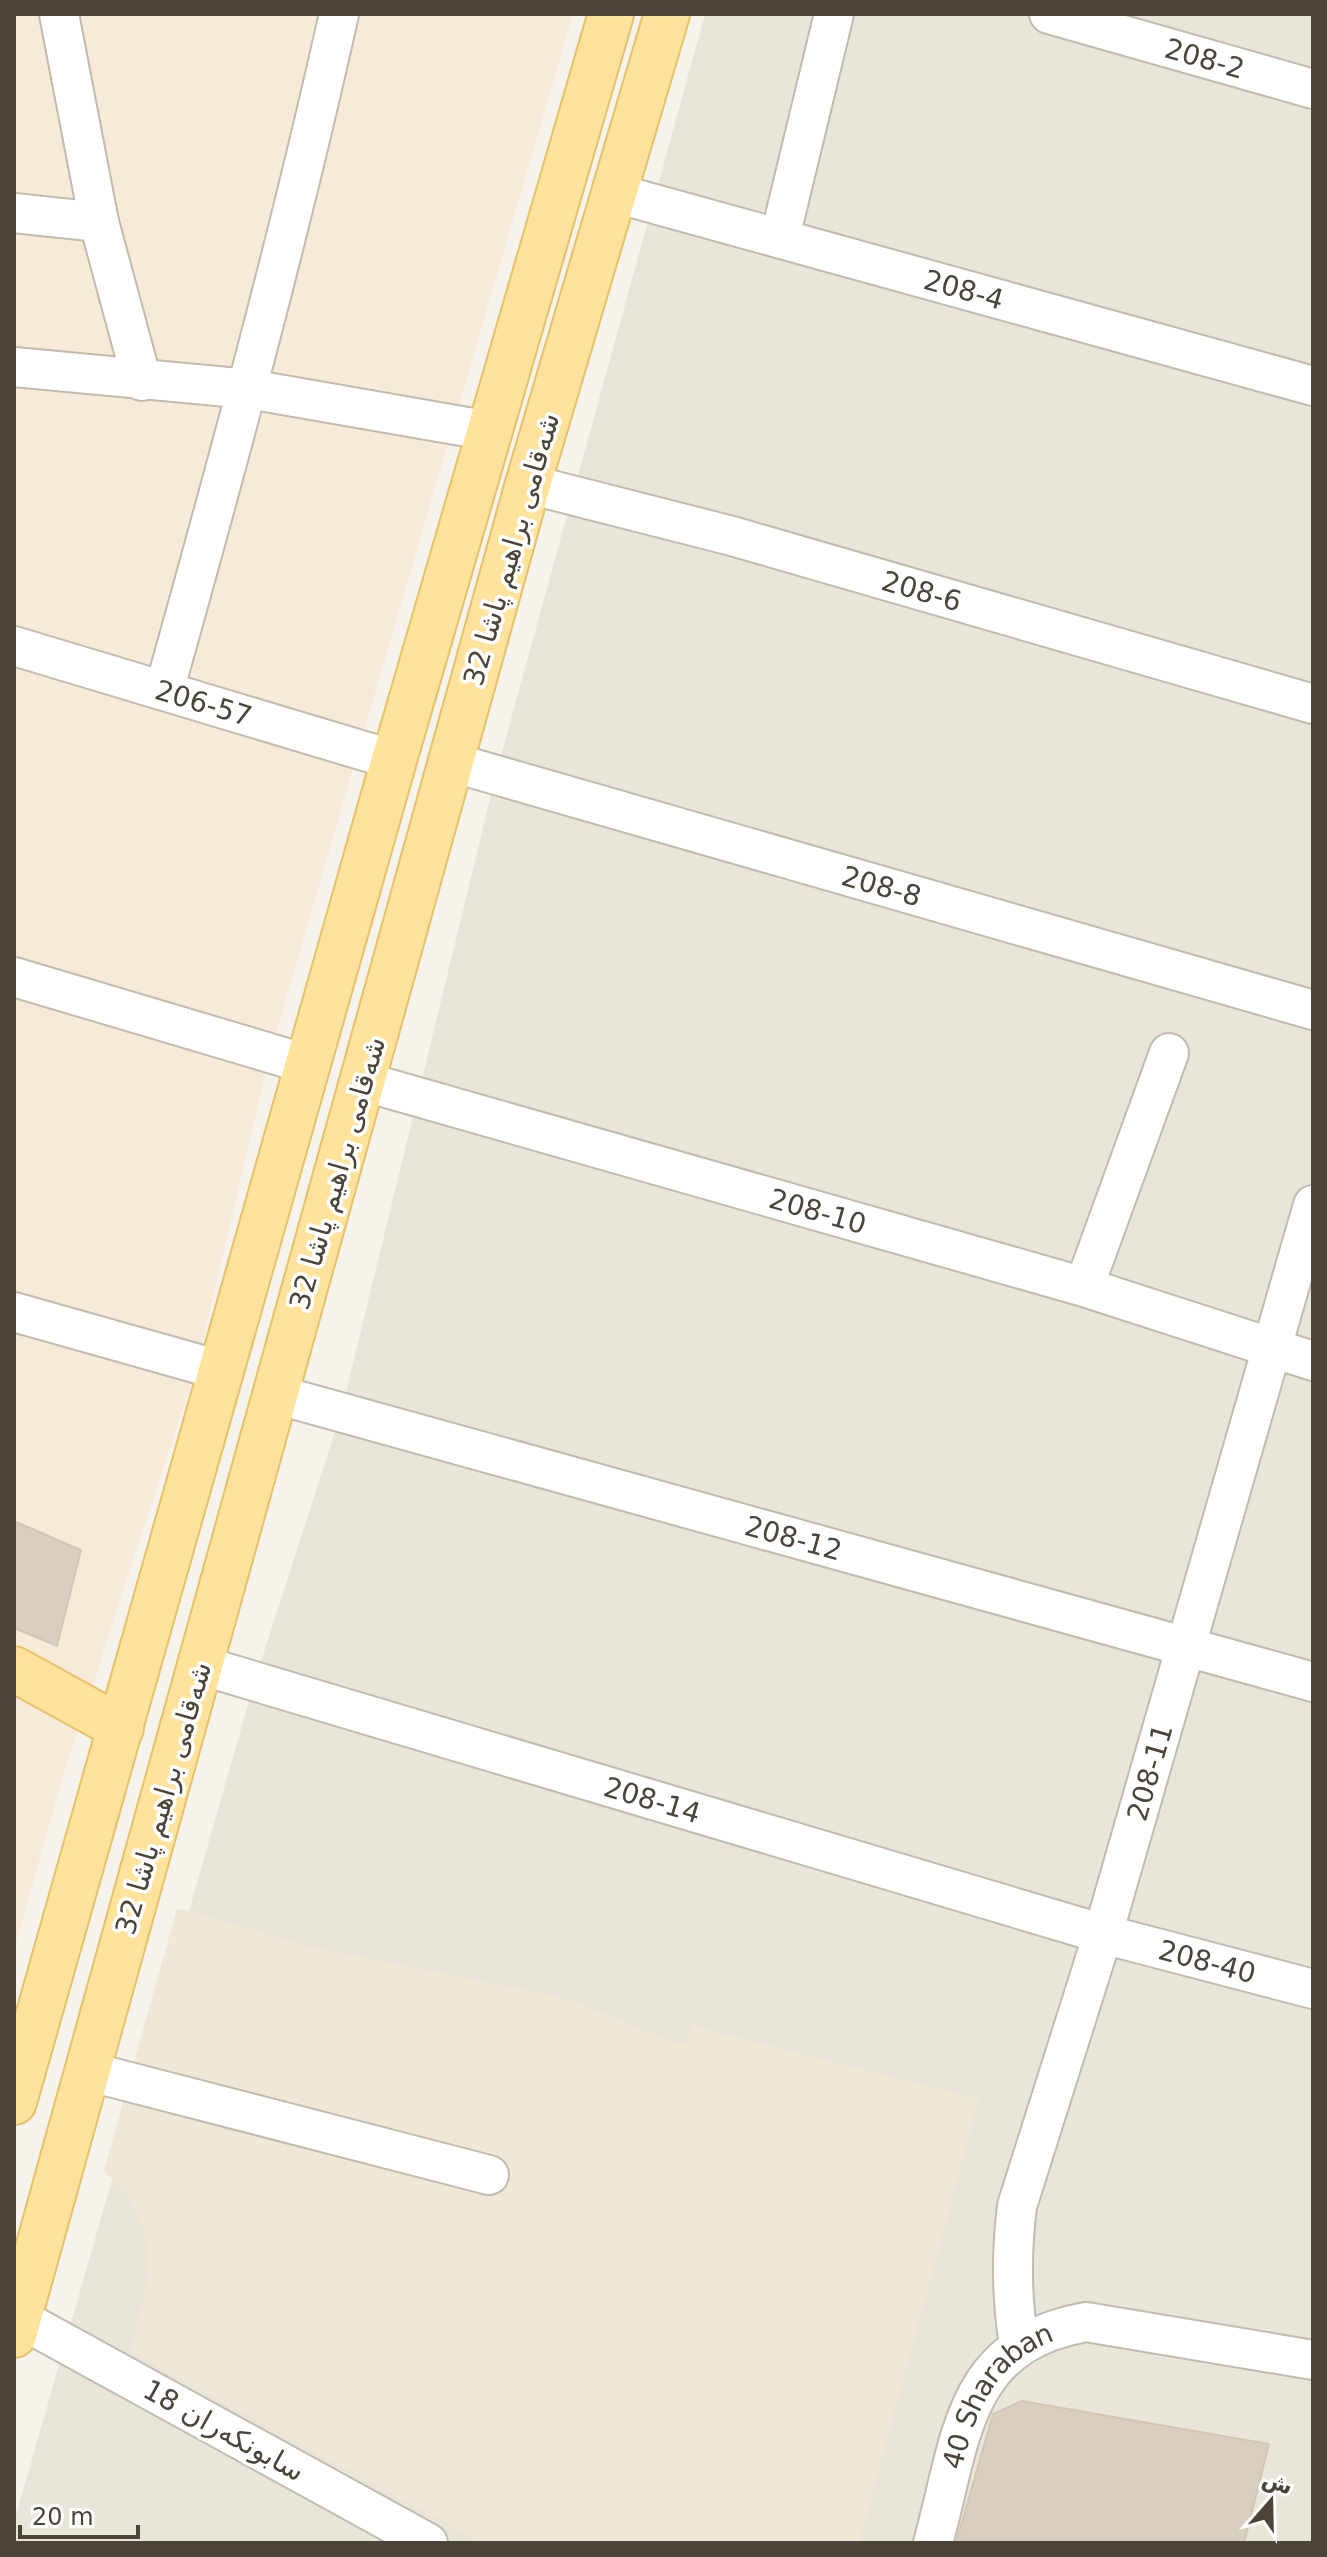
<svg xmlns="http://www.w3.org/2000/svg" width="1327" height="2557" viewBox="0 0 1327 2557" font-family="'DejaVu Sans',Vazirmatn,sans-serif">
  <rect width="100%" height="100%" fill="#f6f3ec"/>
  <!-- residential -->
  <path fill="#eae5da" d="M705,14H1313V2543H14V2522L255,1680L341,1413L497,770Z"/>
  <!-- commercial -->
  <path fill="#f7ead8" d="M14,14H573L270,1054L198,1362L64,1773L14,1950Z"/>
  <!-- education -->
  <path fill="#efe8d6" d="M177,1908L312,1947L567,1999L670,2041L686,2044L692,2026L979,2099L859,2543H482L131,2352L148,2277L145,2233L129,2197L104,2171Z"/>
  <!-- building -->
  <path fill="#d8cfc1" stroke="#d3c7b4" stroke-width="2" d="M14,1521L81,1550L57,1646L14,1628Z
    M1022,2401L1269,2444L1244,2543H956L993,2414Z"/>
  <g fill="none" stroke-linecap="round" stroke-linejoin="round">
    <defs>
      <g id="minor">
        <path d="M59,14L99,222L142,381"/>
        <path id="s1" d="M1049,14L1313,89"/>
        <path id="s2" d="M615,193L1313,386"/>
        <path d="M14,213L99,222"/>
        <path d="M780,237L834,14"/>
        <path d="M14,367L249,389L490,431"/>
        <path id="s3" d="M528,484L732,536L1313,704"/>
        <path id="s4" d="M14,646L394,760"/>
        <path d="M164,691C227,466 288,242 339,14"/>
        <path id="s5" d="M451,762L1313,1010"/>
        <path d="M14,977L310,1065"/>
        <path id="s6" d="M362,1081L1084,1287L1313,1361"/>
        <path d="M1084,1287L1169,1053"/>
        <path d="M14,1312L223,1371"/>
        <path id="s7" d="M275,1394L1313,1682"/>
        <path id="s8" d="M200,1665L1103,1934L1313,1989"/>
        <path d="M87,2071L489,2175"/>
        <path d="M19,2318L428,2543"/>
        <path id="s9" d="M1019,2344C1011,2296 1011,2254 1017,2206L1103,1934L1313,1205"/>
        <path id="s10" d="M933,2543C962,2439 961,2344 1086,2322L1313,2360"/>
      </g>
      <path id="major" d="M14,1669L121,1728
        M14,2102L394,760L611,14
        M14,2335L528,484L667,14"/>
    </defs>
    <!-- minor casing -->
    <use href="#minor" stroke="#c2bbae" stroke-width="42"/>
    <!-- major casing -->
    <use href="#major" stroke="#e6c16a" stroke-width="48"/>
    <!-- minor -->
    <use href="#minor" stroke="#fff" stroke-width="38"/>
    <!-- major -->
    <use href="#major" stroke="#ffe39c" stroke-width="44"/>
  </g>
  <g text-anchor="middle" stroke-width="7" stroke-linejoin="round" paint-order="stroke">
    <!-- street labels -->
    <g font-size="28" fill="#4b4439" stroke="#fff">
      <text dy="10" stroke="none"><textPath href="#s1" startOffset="162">208-2</textPath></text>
      <text dy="10" stroke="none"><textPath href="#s2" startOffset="362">208-4</textPath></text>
      <text transform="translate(511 549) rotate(-74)" y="10">شەقامی براهیم پاشا 32</text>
      <text dy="10" stroke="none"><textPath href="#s3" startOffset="408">208-6</textPath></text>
      <text dy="10" stroke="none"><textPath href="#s4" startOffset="198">206-57</textPath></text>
      <text dy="10" stroke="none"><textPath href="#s5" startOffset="448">208-8</textPath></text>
      <text transform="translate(337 1173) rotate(-74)" y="10">شەقامی براهیم پاشا 32</text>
      <text dy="10" stroke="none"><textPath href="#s6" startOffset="474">208-10</textPath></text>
      <text dy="10" stroke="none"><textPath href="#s7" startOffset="538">208-12</textPath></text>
      <text dy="10" stroke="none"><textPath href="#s9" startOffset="592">208-11</textPath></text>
      <text transform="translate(163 1798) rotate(-74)" y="10">شەقامی براهیم پاشا 32</text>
      <text dy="10" stroke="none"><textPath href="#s8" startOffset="472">208-14</textPath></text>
      <text dy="10" stroke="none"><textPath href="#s8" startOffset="1050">208-40</textPath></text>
      <text dy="10" stroke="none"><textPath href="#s10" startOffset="166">40 Sharaban</textPath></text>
      <text transform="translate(224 2430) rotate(29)" y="10">18 سابونکەران</text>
    </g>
  </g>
  <!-- border -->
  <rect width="1327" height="2557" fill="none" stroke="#4b4439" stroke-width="32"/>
  <!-- north arrow -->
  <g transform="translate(1271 2501) rotate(20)" stroke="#ffffff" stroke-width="6" paint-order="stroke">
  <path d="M0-6L14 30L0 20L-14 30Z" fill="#4b4439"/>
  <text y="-12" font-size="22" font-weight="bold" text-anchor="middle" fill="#4b4439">ش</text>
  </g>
  <!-- scale -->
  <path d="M20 2525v12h118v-12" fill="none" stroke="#4b4439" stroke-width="4"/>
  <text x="32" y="2525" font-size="24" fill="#4b4439" stroke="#ffffff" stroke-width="6" paint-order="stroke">20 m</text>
</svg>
